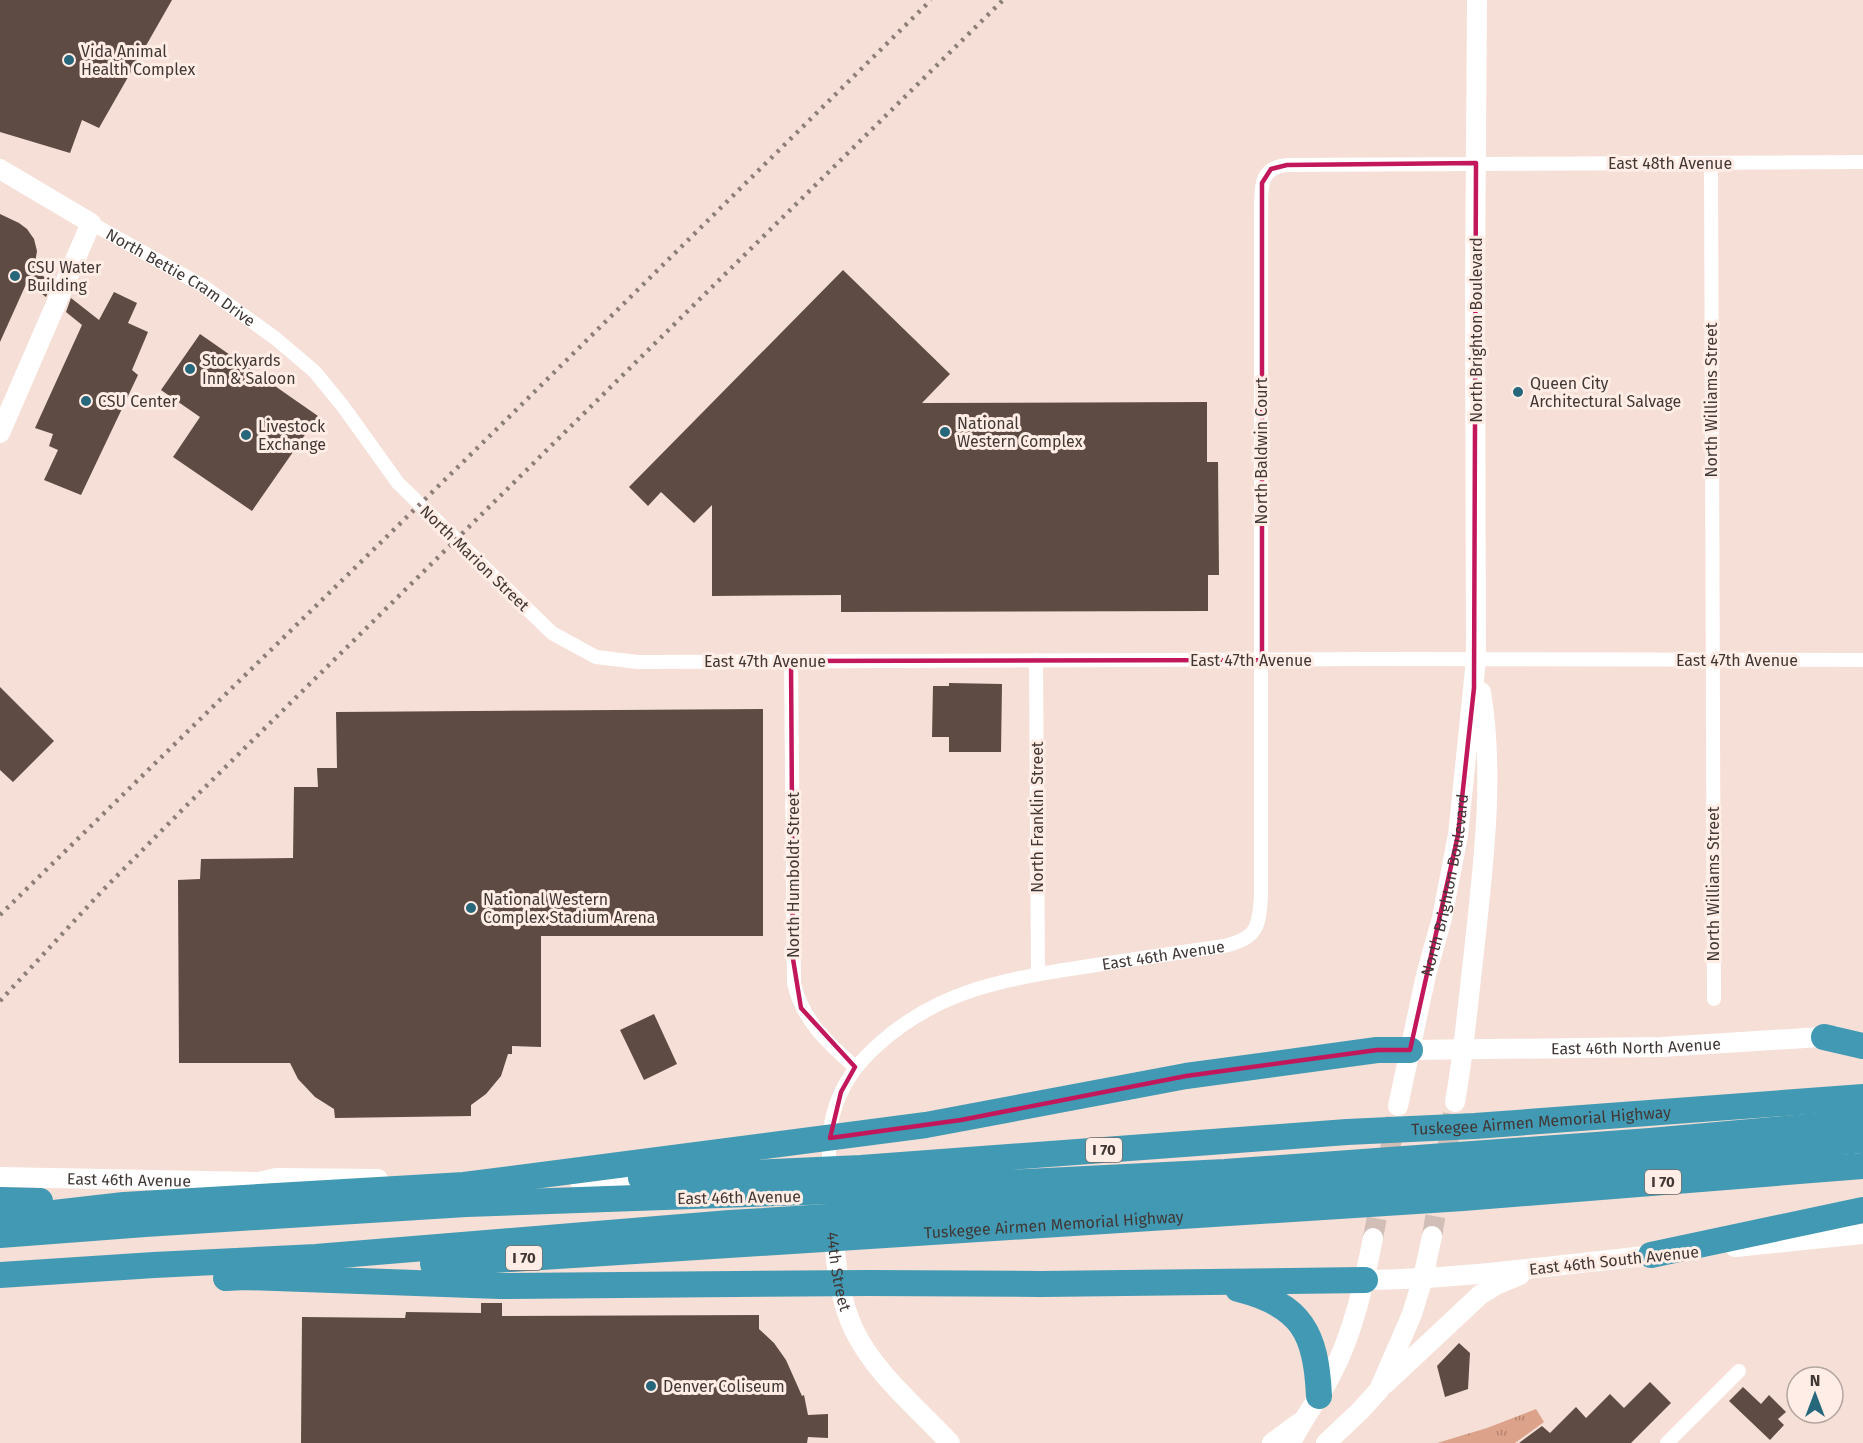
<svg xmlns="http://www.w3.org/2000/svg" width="1863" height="1443" viewBox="0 0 1863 1443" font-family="'Fira Sans',sans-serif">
  <defs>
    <pattern id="grass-tufts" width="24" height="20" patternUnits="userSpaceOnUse" patternTransform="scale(1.5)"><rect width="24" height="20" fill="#dda28a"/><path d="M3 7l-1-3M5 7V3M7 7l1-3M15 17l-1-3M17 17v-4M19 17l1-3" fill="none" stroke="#b58572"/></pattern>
  </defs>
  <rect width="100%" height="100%" fill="#f5dfd6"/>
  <!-- grass -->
  <path fill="url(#grass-tufts)" d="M1536,1409L1544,1422L1515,1443H1437L1487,1428Z"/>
  <!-- building -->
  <path fill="#5d4b44" d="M0,0H172L99,128L82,120L70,153L0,132Z
    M0,214L19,223L27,229L34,239L37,251L34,269L52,283L46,297L27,282L0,342Z
    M843,270L950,374L922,403L1207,402V462H1218L1219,575H1208V611L841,612V595L712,596V505L694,523L661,492L648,506L629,487Z
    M114,292L137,303L128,323L148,332L132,370L138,375L81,495L44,480L58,450L49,446L53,434L35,428L82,325L66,312L71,298L99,320Z
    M200,334L318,416L252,511L173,457L200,417L161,390Z
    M949,683L1002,684L1001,752H949V737H932L933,686H949Z
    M0,687L54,741L13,782L0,770Z
    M763,709V936H541V1047L512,1046V1054H508L501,1076L486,1094L471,1105V1116L335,1118L334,1109L315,1097L298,1079L290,1063H179L178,880L200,879L201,859L293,858L294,787H318L317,768H337L336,712Z
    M654,1014L677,1064L644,1080L620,1030Z
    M481,1303H502V1316L759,1315V1329L774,1343L786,1360L802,1396L804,1395L808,1415L828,1414V1438L808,1437L807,1443H301L302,1317L405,1318L406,1312L481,1313Z
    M1459,1343L1470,1353L1468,1389L1445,1397L1437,1366Z
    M1650,1382L1671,1403L1631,1443H1519L1542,1426L1550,1433L1576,1407L1586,1418L1610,1394L1624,1408Z
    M1743,1387L1761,1404L1769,1395L1786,1412L1778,1419L1784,1425L1770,1440L1729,1401Z"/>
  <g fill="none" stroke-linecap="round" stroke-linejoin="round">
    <!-- secondary-tunnel -->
    <path stroke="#d1beb6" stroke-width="20" stroke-dasharray="20 10" stroke-linecap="butt" d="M1432,1236L1453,1114
      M1373,1238L1396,1118"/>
    <!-- street -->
    <g stroke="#fff" stroke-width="14">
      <path d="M1711,163L1714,999"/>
      <path id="s1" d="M91,223L203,286L275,338L314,371L342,405L398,483L552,633L596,657L638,662L1373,659L1863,660"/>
      <path d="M1036,660L1038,974"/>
      <path d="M791,661L794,983C802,1020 828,1043 855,1067"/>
      <path id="s2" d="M829,1174C829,1154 828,1134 833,1115C840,1086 857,1063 879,1044C944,985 1020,977 1102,964C1143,958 1183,952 1224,946C1257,938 1259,928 1261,896V216C1262,193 1256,168 1287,165L1863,162"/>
      <path d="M1667,1443L1739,1371"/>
    </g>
    <!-- secondary -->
    <g stroke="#fff" stroke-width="20">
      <path d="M0,169L91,223L0,433"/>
      <path id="s3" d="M1410,1050L1661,1047L1836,1036"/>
      <path d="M1455,1102C1464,1052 1468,1002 1474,952C1483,866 1495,778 1481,692"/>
      <path id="s4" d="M1398,1106L1426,975L1442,918L1458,835L1476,660L1475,287L1477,0"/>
      <path id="s5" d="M0,1177L259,1182L276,1178L378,1179"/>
      <path d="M579,1180H654"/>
      <path id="s6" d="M832,1226C836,1261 839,1299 854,1330C876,1375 917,1407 950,1443"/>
      <path d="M1735,1247L1863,1234"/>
      <path d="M1365,1280C1465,1279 1564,1264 1664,1254"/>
      <path d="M1385,1384L1480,1295L1496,1285L1520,1275"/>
      <path d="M1272,1443L1299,1423"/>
      <path d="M1291,1443C1302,1419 1319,1399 1331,1375C1353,1335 1364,1283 1373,1238"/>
      <path d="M1326,1443L1360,1411L1379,1390L1412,1314L1423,1278L1432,1236"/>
    </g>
    <!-- highway -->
    <g stroke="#4199b3" stroke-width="26">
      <path d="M1824,1037L1863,1046"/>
      <path id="s7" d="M641,1178L861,1168L1347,1132L1475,1126L1863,1097"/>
      <path d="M0,1200L40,1201"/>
      <path d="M0,1219L124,1205L464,1185L926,1125L1186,1076L1377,1050H1410"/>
      <path d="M0,1235L145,1224L466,1204L864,1190L1225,1172L1650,1141L1863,1122"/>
      <path d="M1651,1255L1863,1210"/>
      <path id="s8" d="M433,1264L1463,1198L1863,1166"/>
      <path d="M0,1275L154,1265L316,1257L730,1223L1466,1178L1863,1140"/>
      <path d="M226,1278L245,1277L500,1286L868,1283L1041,1284L1365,1280"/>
      <path d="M1238,1289C1302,1305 1316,1333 1319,1396"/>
    </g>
    <!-- rail -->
    <path stroke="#8d7e79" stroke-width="4.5" stroke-dasharray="3 6" stroke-linecap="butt" d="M0,915L508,418L931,0
      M0,1001L103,890L187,805L1003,0"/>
  </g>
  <!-- marked area -->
  <path fill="none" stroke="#c2185b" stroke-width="4.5" stroke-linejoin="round" d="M1476,163L1474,688L1458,835L1410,1050H1377L1186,1076L961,1120L830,1138L841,1092L855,1067L801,1008L793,959L791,661L1262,660V183L1271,169L1287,165Z"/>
  <!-- markers -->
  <g fill="#26677b" stroke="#ffede6" stroke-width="2">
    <circle cx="69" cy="60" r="6"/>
    <circle cx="15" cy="276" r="6"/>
    <circle cx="190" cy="369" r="6"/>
    <circle cx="1518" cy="392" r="6"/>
    <circle cx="86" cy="401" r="6"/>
    <circle cx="945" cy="432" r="6"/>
    <circle cx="246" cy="435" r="6"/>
    <circle cx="471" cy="908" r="6"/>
    <circle cx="651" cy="1386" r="6"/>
  </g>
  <g text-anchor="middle" stroke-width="6" stroke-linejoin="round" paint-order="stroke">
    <!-- shield labels -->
    <g fill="#ffede6" stroke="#7a6e6a" stroke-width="1.5">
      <rect x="1086" y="1138" width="36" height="24" rx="4.5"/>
      <rect x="1645" y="1170" width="36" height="24" rx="4.5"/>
      <rect x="506" y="1246" width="36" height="24" rx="4.5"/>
    </g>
    <g font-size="15" font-weight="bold" fill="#413835">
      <text x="1104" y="1155">I 70</text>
      <text x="1663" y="1187">I 70</text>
      <text x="524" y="1263">I 70</text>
    </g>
    <!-- poi labels -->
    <g font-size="16" fill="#413835" stroke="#ffede6" text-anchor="start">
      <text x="81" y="57">Vida Animal<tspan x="81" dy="18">Health Complex</tspan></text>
      <text x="27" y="273">CSU Water<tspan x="27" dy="18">Building</tspan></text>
      <text x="202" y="366">Stockyards<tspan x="202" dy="18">Inn &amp; Saloon</tspan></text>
      <text x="1530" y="389">Queen City<tspan x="1530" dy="18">Architectural Salvage</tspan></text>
      <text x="98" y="407">CSU Center</text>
      <text x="957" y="429">National<tspan x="957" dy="18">Western Complex</tspan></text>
      <text x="258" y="432">Livestock<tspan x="258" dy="18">Exchange</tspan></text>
      <text x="483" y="905">National Western<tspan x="483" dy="18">Complex Stadium Arena</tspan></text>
      <text x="663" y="1392">Denver Coliseum</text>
    </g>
    <!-- street labels -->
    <g font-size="16" fill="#413835" stroke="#ffede6">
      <text x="1670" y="169">East 48th Avenue</text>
      <text dy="6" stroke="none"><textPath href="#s1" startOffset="105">North Bettie Cram Drive</textPath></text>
      <text transform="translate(1476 330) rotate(-90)" y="6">North Brighton Boulevard</text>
      <text transform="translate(1711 400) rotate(-90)" y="6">North Williams Street</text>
      <text transform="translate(1261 451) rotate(-90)" y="6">North Baldwin Court</text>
      <text transform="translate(475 558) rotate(44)" y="6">North Marion Street</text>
      <text x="1251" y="666">East 47th Avenue</text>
      <text x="1737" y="666">East 47th Avenue</text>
      <text x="765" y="667">East 47th Avenue</text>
      <text transform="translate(1037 817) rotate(-90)" y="6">North Franklin Street</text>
      <text transform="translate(793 875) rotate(-90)" y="6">North Humboldt Street</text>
      <text dy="6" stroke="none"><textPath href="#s4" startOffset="226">North Brighton Boulevard</textPath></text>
      <text transform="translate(1713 884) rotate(-90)" y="6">North Williams Street</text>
      <text dy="6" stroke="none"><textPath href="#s2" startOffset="448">East 46th Avenue</textPath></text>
      <text dy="6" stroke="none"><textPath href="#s3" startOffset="226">East 46th North Avenue</textPath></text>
      <text dy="6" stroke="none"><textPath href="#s7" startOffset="902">Tuskegee Airmen Memorial Highway</textPath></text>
      <text dy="6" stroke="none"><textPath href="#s5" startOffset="129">East 46th Avenue</textPath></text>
      <text transform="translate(739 1197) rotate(-1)" y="6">East 46th Avenue</text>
      <text dy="6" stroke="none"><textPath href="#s8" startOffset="622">Tuskegee Airmen Memorial Highway</textPath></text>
      <text transform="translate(1614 1260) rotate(-6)" y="6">East 46th South Avenue</text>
      <text dy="6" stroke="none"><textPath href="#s6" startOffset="46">44th Street</textPath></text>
    </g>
  </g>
  <!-- north arrow -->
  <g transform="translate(1815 1395)"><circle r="28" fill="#ffede6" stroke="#b3a59f" stroke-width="1.5"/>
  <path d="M0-4.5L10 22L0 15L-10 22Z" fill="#26677b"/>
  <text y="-9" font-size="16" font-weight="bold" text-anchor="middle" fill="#413835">N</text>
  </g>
</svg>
